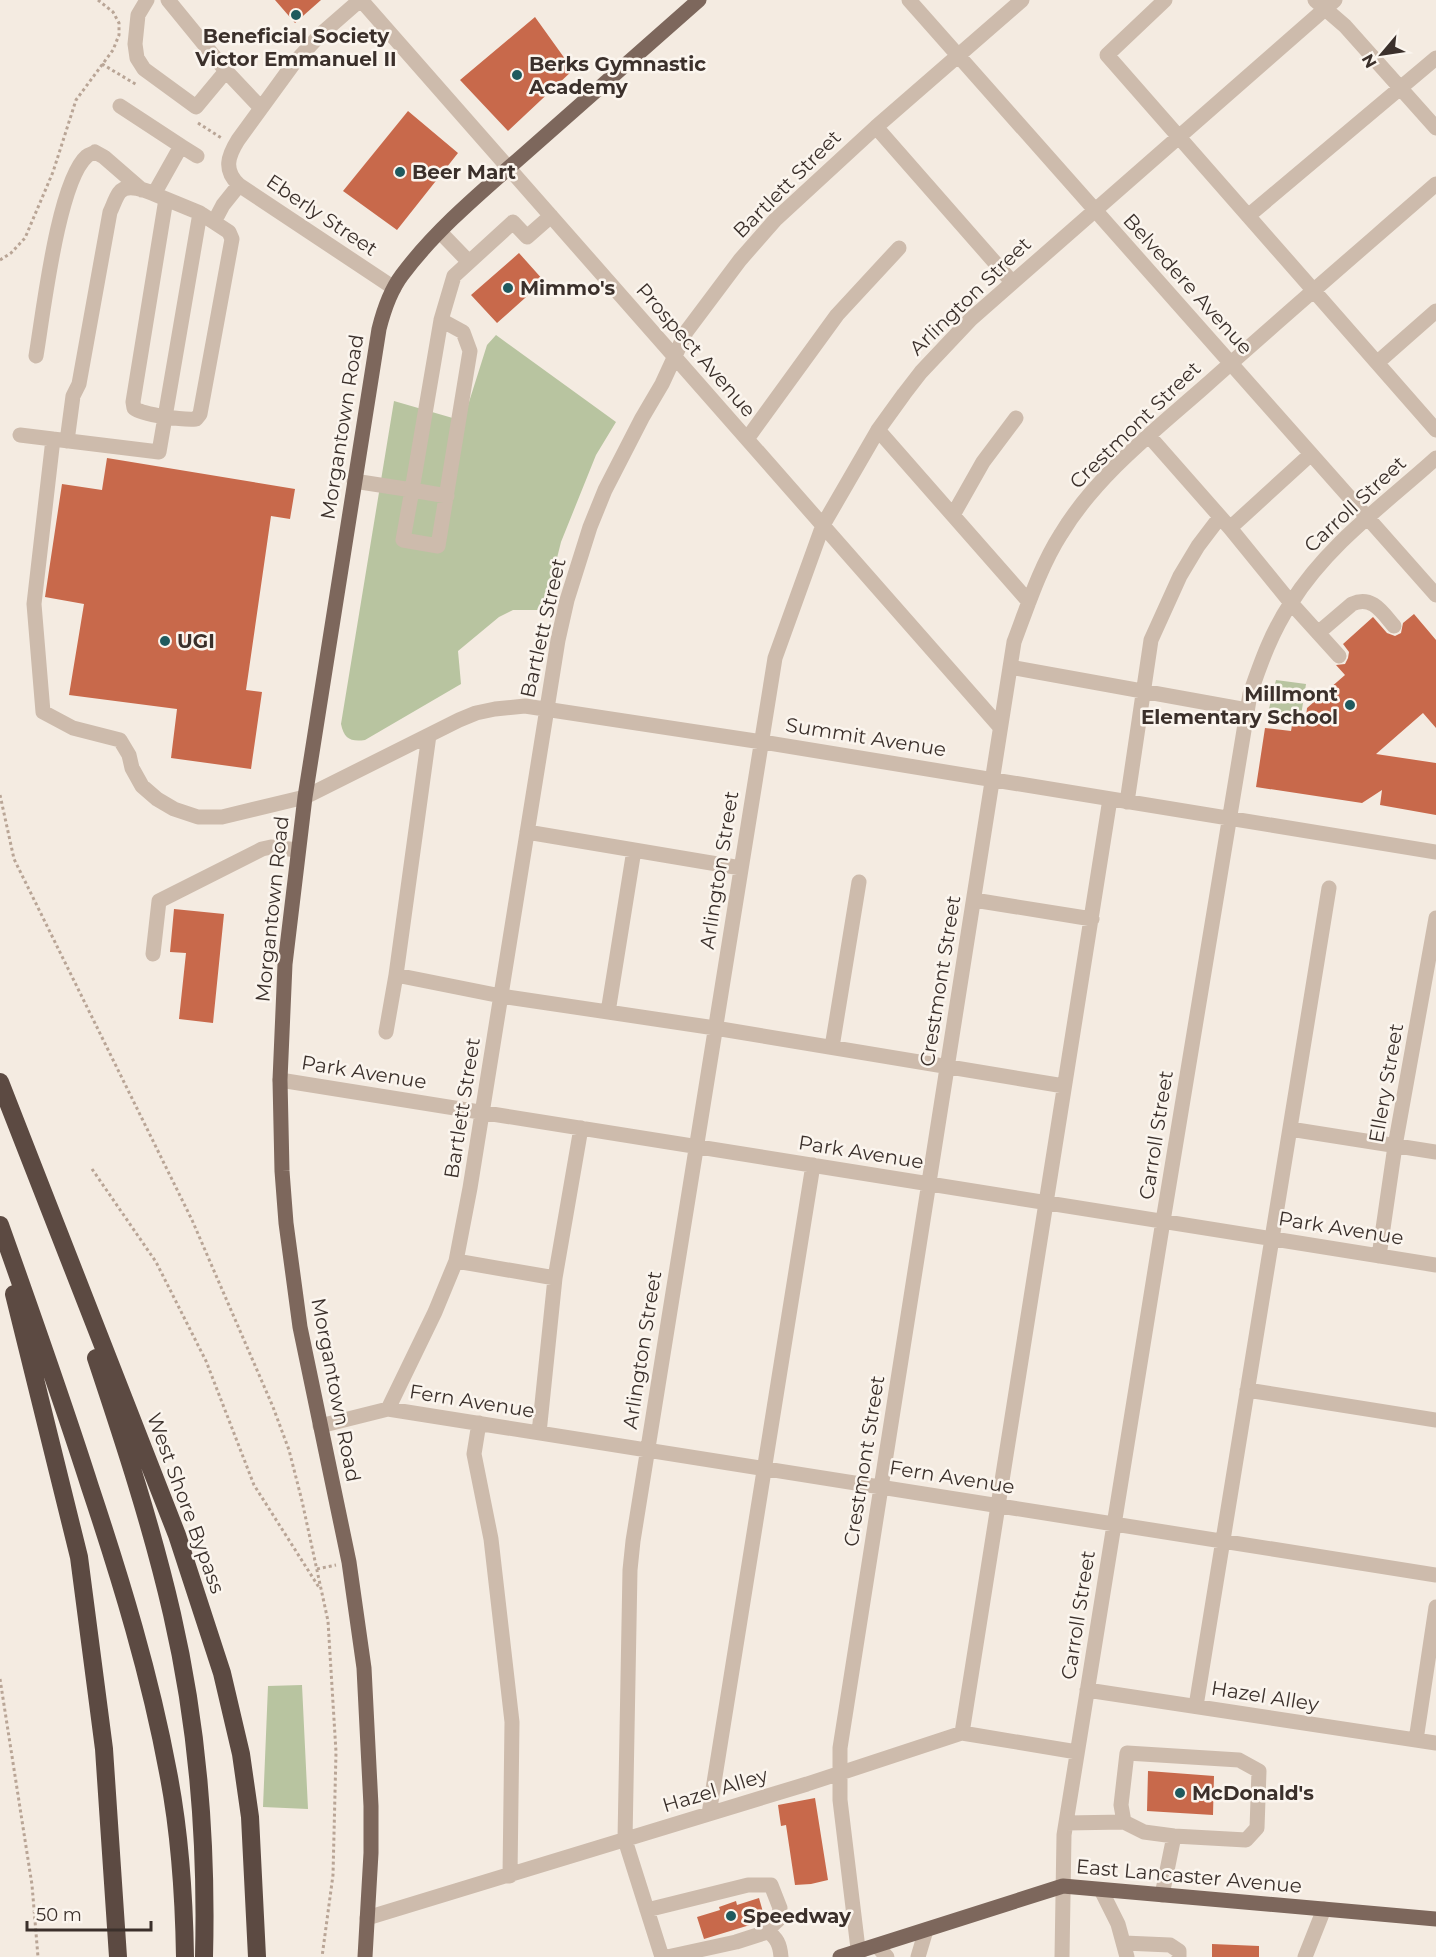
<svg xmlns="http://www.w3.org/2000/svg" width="1436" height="1957" viewBox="0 0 1436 1957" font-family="Montserrat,sans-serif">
  <rect width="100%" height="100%" fill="#f4ebe1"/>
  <!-- green -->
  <path fill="#b8c4a0" d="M496,335L616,422L596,455L561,542L544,610H513L499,617L458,651L461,684L365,740C351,742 344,739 341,724L394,401L463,421L487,345Z
    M1276,680L1306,684L1300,722L1267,717Z
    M302,1685L308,1809L263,1807L268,1686Z"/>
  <!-- building -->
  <path fill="#c8694b" d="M275,0H321L295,23Z
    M535,17L573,70L508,131L460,80Z
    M408,111L458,153L397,230L343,191Z
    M519,253L544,281L497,323L471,295Z
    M107,458L295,489L290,519L271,516L246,690L262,692L251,769L171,758L177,709L69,695L84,604L45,597L62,484L102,490Z
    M1414,614L1436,640V728L1423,713L1376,754L1436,763V815L1380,805L1382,790L1362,803L1256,787L1265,728L1291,731L1292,725L1305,726L1307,708L1345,675L1336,665L1345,664L1348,658L1349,652L1343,644L1373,617L1387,633L1395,636L1401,633L1403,623Z
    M174,909L224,914L213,1023L179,1019L186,953L170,952Z
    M1148,1771L1214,1776L1213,1815L1147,1811Z
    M815,1798L828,1880L811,1884L795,1885L786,1825L781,1826L778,1805Z
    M759,1898L765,1919L763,1921L704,1939L697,1917L720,1910L719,1907L736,1901L737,1905Z
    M1212,1944L1259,1946V1957H1212Z"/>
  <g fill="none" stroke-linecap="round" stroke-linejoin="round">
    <!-- path -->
    <path stroke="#b9a596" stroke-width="3" stroke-dasharray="3 3" stroke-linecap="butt" d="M102,64L137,85
      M198,123L223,139
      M0,260L11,253L25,238L53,172L76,100L113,50L119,35V23L113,12L98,0
      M0,795L14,859L192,1220L273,1407L289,1450L302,1501L328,1621L336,1752L333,1875L322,1957
      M92,1169L156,1262L206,1361L254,1485L320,1589
      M317,1569L336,1565
      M0,1679L32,1885L38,1957"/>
    <!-- minor -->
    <path stroke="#cdbbac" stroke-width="15" d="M147,0L138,15L135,44L137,58L144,69L196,107L226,71L261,108
      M168,0L226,71
      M360,0L320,35L294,63L238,140C228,156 223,170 239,185L394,288
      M361,0L1000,727
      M909,0L1436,595
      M1165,0L1107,55L1436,430
      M1315,0L1345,26L1436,128
      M120,106L181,146
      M876,127L1012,282
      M154,194L181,146L197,156
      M1248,216L1436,58
      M214,222L223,205L239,185
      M440,232L469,262
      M441,320L454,276L513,222L527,237L551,216
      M36,356C43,315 58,181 87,156C89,154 93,154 95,152L104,157L142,190
      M1378,362L1436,311
      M878,430L1029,602
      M20,435L159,452L200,213L229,232L232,239L200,414L196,419C183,420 143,415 134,408L133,402L166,199L200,213
      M1149,436L1230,528L1291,603L1339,656
      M53,439L34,604L43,712L73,728L120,740L129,755L132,768L142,786L157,799L174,809L198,817H222L305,797L459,720L476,713L495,709L525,706L762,742L1436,852
      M747,439L837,315L899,248
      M67,441L73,396L79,384L110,212C113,206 115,199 119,193C128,180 154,194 166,199
      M354,481L412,490L403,540L438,546L470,351L463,332L441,320L412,490L447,496
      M953,515L983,462L1016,418
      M1230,528L1311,454
      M1318,633L1352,604C1372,595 1382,612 1394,626
      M1010,667L1247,710
      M1127,802L1151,640L1180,576L1198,546L1220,517
      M527,832L741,868
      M974,900L1092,919
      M153,954L159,901L262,849L271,847L298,850
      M396,975L501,996L715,1028L1064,1086
      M608,1012L634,850
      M386,1032L396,975L429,735
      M832,1047L859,882
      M280,1080L1436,1265
      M1290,1129L1436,1152
      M1379,1256L1395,1146L1436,918
      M456,1261L555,1278
      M1247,1390L1436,1420
      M388,1409L435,1312L456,1261L470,1188L558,640L567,600L590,527L605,490L642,418L662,384L686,332L740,260L775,220L876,127L1022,0
      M479,1423L474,1454L491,1539L512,1722L510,1876
      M320,1426L388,1409L1436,1575
      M539,1433L555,1278L581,1128
      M1087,1690L1436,1743
      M1196,1706L1329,888
      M962,1733L1110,799
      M1416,1740L1436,1607
      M1127,1753L1239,1760L1259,1771L1257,1828L1246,1840L1174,1836L1144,1832L1124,1822L1121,1805Z
      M709,1814L813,1165
      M1066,1823L1124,1822
      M1101,1890L1118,1924L1127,1957
      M1162,1895L1174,1836
      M647,1910L748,1885H771L780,1908L778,1920L764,1933L736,1942L667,1957
      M367,1918L807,1784L962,1733L1077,1752
      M766,1930C777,1938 780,1944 781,1957
      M1124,1943L1170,1945L1179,1951V1957
      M877,1946L887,1957
      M662,1957L625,1840L630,1570L633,1541L775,658L823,525L878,430L904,394L921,372L971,319L1335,0
      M859,1957L840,1800V1748L1014,642C1028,605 1040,567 1061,534C1096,476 1153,432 1203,388C1280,319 1358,252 1436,184
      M918,1957L926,1930
      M1062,1957L1064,1835L1163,1221L1250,694C1261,662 1272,631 1291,603C1328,544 1385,504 1436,458
      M1305,1957L1324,1909"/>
    <!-- major -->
    <path stroke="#7d675c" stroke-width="15" d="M365,1957L371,1853V1806L364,1668L349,1562L300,1327L286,1223L282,1171L280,1080L285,964L305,797L379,329C384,309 390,291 402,275C437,228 485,189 529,150C585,100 642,50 699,0
      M840,1957L1063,1886L1436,1919"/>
    <!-- highway -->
    <path stroke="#5c4a42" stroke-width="18" d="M0,1082L177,1535L222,1673L241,1754L250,1817L257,1957
      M0,1225C31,1312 62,1399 90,1487C121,1580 150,1675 168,1772C180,1833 184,1895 185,1957
      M14,1294L79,1557L104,1749L118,1957
      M96,1358C124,1442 152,1527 172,1614C198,1727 207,1841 204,1957"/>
  </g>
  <!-- markers -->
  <g fill="#1f5a5e" stroke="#fbf5ee" stroke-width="2">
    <circle cx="296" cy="15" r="6"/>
    <circle cx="517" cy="75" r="6"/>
    <circle cx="400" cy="172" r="6"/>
    <circle cx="508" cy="288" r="6"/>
    <circle cx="165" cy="641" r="6"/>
    <circle cx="1350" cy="705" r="6"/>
    <circle cx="1180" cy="1793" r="6"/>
    <circle cx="731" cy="1916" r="6"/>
  </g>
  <g text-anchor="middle" stroke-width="5" stroke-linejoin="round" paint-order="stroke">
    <!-- poi labels -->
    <g font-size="20" font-weight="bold" fill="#3b302b" stroke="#fbf5ee" text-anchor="start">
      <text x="296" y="43" text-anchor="middle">Beneficial Society<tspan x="296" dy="23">Victor Emmanuel II</tspan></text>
      <text x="529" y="71">Berks Gymnastic<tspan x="529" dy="23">Academy</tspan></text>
      <text x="412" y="179">Beer Mart</text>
      <text x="520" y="295">Mimmo's</text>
      <text x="177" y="648">UGI</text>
      <text x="1338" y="701" text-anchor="end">Millmont<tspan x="1338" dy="23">Elementary School</tspan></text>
      <text x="1192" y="1800">McDonald's</text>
      <text x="743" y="1923">Speedway</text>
    </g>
    <!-- street labels -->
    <g font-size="20" fill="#3b302b" stroke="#fbf5ee">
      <text transform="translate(787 184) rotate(-45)" y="7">Bartlett Street</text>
      <text transform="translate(322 215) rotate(34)" y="7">Eberly Street</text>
      <text transform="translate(1188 284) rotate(48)" y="7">Belvedere Avenue</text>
      <text transform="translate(970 296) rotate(-44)" y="7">Arlington Street</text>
      <text transform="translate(696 350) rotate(49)" y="7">Prospect Avenue</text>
      <text transform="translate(1135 425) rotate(-44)" y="7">Crestmont Street</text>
      <text transform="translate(342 427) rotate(-81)" y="7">Morgantown Road</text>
      <text transform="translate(1355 504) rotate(-43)" y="7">Carroll Street</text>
      <text transform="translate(543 628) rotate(-77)" y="7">Bartlett Street</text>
      <text transform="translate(866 737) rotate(9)" y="7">Summit Avenue</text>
      <text transform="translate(719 870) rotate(-81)" y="7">Arlington Street</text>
      <text transform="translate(272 909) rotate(-84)" y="7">Morgantown Road</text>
      <text transform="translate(940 981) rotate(-81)" y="7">Crestmont Street</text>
      <text transform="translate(364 1072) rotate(9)" y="7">Park Avenue</text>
      <text transform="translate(1386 1083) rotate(-80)" y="7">Ellery Street</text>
      <text transform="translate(462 1108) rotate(-81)" y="7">Bartlett Street</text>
      <text transform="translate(1156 1135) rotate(-81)" y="7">Carroll Street</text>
      <text transform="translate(861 1152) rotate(9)" y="7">Park Avenue</text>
      <text transform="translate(1341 1228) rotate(9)" y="7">Park Avenue</text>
      <text transform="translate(642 1350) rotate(-81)" y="7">Arlington Street</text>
      <text transform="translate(336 1390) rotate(79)" y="7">Morgantown Road</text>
      <text transform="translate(472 1401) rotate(9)" y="7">Fern Avenue</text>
      <text transform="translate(864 1461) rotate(-81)" y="7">Crestmont Street</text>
      <text transform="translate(952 1477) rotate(9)" y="7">Fern Avenue</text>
      <text transform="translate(186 1503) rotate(70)" y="7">West Shore Bypass</text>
      <text transform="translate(1078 1615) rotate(-81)" y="7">Carroll Street</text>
      <text transform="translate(1265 1696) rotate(9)" y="7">Hazel Alley</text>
      <text transform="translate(715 1790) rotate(-17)" y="7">Hazel Alley</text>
      <text transform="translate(1189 1876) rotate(5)" y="7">East Lancaster Avenue</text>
    </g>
  </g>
  <!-- north arrow -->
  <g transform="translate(1382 54) rotate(241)" stroke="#fbf5ee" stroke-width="4.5" paint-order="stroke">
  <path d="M0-4.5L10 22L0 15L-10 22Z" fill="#3b302b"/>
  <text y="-9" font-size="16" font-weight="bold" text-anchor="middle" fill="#3b302b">N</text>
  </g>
  <!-- scale -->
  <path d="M27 1921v9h124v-9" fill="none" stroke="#3b302b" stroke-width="3"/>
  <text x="36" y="1921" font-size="18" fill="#3b302b" stroke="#fbf5ee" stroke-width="4.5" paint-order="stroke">50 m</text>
</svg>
